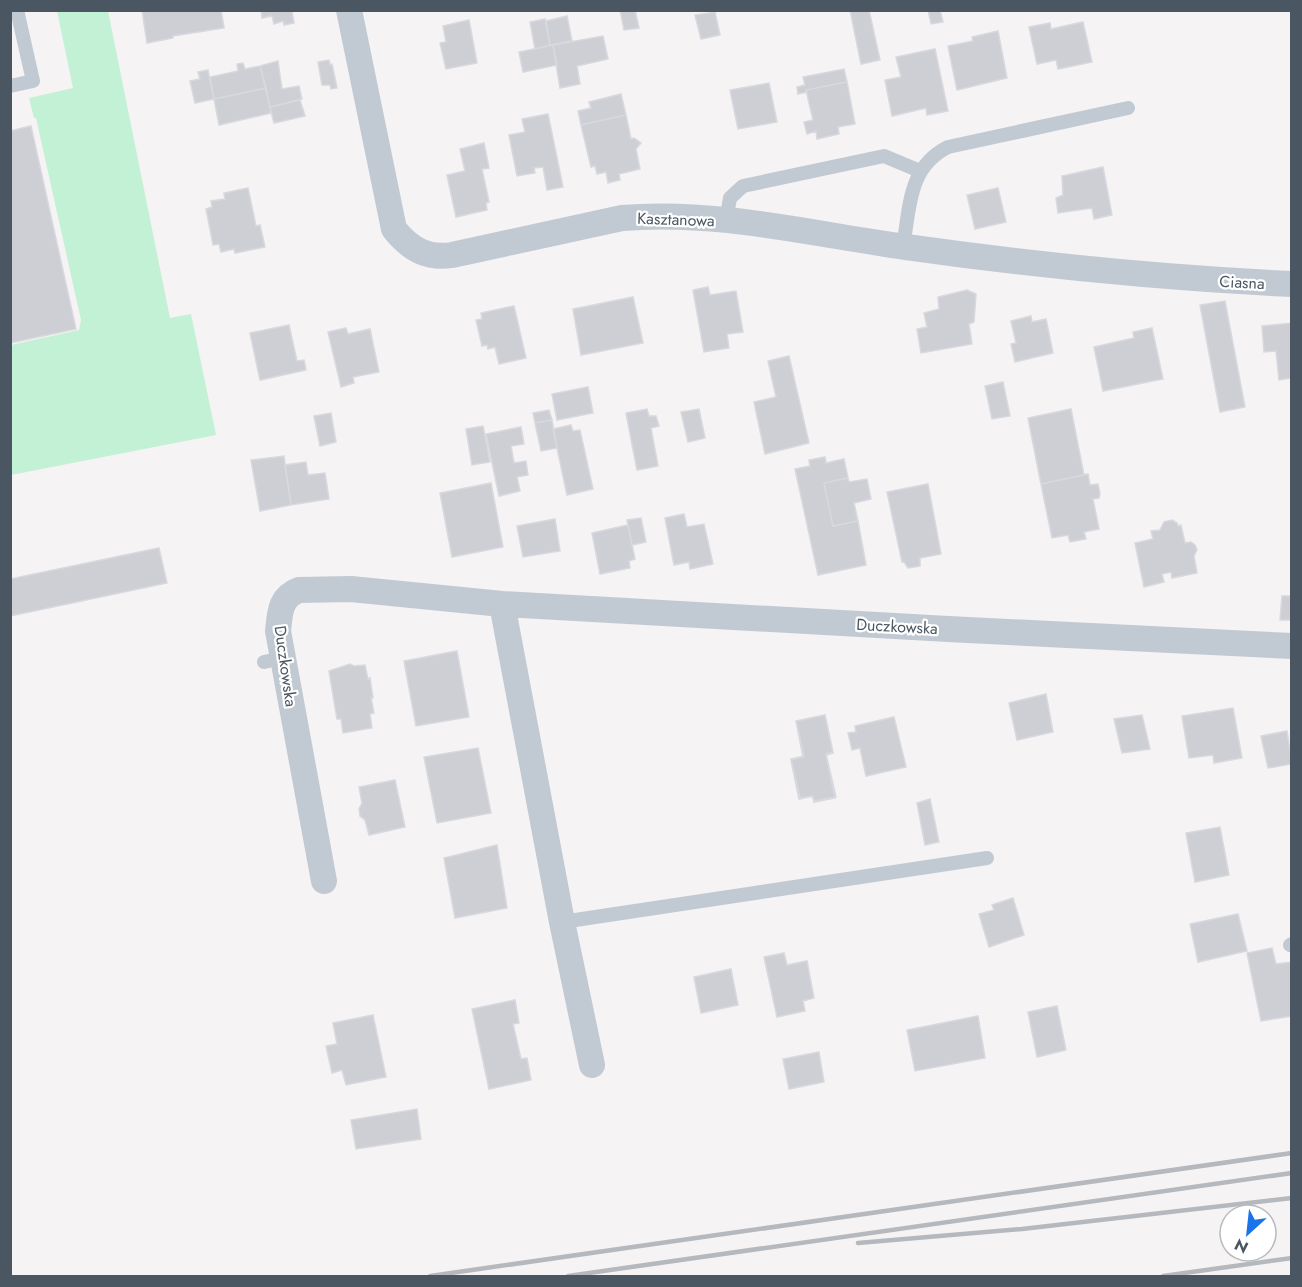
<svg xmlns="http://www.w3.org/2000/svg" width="1302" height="1287" viewBox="0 0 1302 1287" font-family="Jost,sans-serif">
  <rect width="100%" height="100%" fill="#f5f3f3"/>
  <!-- green -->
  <path fill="#c3f1d5" d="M57,11H108L170,318L191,314L216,435L11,475V345L79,330L81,320L36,118H34L29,98L73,88Z"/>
  <!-- building -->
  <path fill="#cdcfd5" stroke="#d7d9de" stroke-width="1.5" d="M142,10H221L224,28L173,36V38L147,43Z
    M261,10H300L292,12L294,23L284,25L283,21L274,24L272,16L262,18Z
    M620,10H635L639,28L624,30Z
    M850,10H869L880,60L861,64Z
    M928,10H940L943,22L931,24Z
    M715,12L720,35L701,39L695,15Z
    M567,16L572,41L550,45L546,21Z
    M545,19L550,45L535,49L530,22Z
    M469,20L477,63L446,69L440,43L446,42L443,26Z
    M1083,22L1092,62L1058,69L1056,60L1037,64L1029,27L1050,23L1051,29Z
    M998,31L1007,78L957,90L948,46L973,41L972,37Z
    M603,36L608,59L577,66L580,84L560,88L553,45Z
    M553,45L557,65L523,72L519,52Z
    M935,49L948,111L927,115L926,108L892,116L885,80L901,77L896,57Z
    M329,60L330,65L332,64L337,88L331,89L330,85H322L318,62Z
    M278,61L282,89L299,86L302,99L270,107L260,66Z
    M243,63L245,69L260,66L266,88L214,99L210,77L238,71L237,64Z
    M844,69L847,82L806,90L807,92L798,94L797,87L805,85L803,77Z
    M208,70L214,99L195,103L190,81L200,79L198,72Z
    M847,82L855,124L838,127L839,134L817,139L816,131L807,134L804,122L813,120L806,90Z
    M769,83L777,122L738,129L730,90Z
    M266,88L271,113L219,125L214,99Z
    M621,94L626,115L581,125L578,111L591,108L589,102Z
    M300,100L305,116L274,123L270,107Z
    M548,114L563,187L547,190L543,167L534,168L535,173L517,176L509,135L525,132L522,119Z
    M626,115L631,139L634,138L641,143L636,149L640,169L619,174L620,180L608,183L606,172L597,174L595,166L591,167L581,125Z
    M31,126L76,329L10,343V131Z
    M484,143L489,168L482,169L489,202L486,203L487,210L456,217L447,175L465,171L460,149Z
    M1103,167L1112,215L1094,219L1092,208L1058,213L1056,198L1063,195L1062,176Z
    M248,188L256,226L260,225L265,247L235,253L234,249L221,252L219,244L213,245L206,209L212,207L211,201L225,199L224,193Z
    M998,188L1006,222L975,229L967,195Z
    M708,287L710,295L736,291L743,332L727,334L729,348L704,352L693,290Z
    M967,290L976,294L974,322L969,324L972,344L921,353L917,329L927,327L924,313L939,309L938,297Z
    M633,297L643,343L581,355L573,309Z
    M1225,301L1245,407L1220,412L1200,305Z
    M514,306L526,358L499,364L495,347L488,349L487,345L482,346L476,320L482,319L481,313Z
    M1031,316L1032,322L1046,319L1053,353L1015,362L1011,344L1016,343L1011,321Z
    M1292,323V378L1279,380L1276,351L1264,352L1262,326Z
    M289,325L297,361L304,360L306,370L260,380L250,333Z
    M346,328L348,334L370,329L379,372L353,377L354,383L341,387L328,332Z
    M1152,328L1163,379L1103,391L1094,347L1134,338L1133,332Z
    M789,356L809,443L765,454L754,402L776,397L768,361Z
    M1003,382L1010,416L992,419L985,386Z
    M588,387L593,413L557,420L552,394Z
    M647,409L649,416H656L659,426L651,428L658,466L637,470L626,413Z
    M699,409L705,438L688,442L681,412Z
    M1071,409L1084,475L1041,484L1028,418Z
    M549,410L552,420L535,423L533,413Z
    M331,413L336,442L320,446L314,416Z
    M552,420L557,448L541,451L535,423Z
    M571,425L573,431L580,430L593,489L567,495L553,429Z
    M483,426L490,462L472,465L466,429Z
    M521,427L524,444L511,446L514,463L526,461L528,475L517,477L520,491L499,496L486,434Z
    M284,456L291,505L260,511L251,460Z
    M825,457L826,463L844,459L848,478L824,483L833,526L858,521L866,565L818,575L795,469L810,466L809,460Z
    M306,462L308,475L325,473L329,499L291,505L285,465Z
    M1088,474L1090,485L1098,484L1100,494L1099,498L1093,499L1099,529L1084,532L1086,539L1070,542L1068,535L1052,538L1041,484Z
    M848,478L849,482L867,479L871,499L854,503L858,521L833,526L824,483Z
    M491,483L503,547L452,557L440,493Z
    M928,484L941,554L920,558V566L908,568L904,562H902L887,492Z
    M684,514L687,527L704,524L713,564L690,569L689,562L674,565L665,518Z
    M641,518L646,542L632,545L627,520Z
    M555,519L560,551L523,557L517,526Z
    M1172,520L1177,523L1178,526L1181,525L1185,543L1191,542L1195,545L1197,550L1194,556L1197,573L1172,578L1171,572L1162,574L1164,582L1144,587L1135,543L1153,539L1151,531L1160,530L1164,522Z
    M628,525L635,559L629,561L630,568L600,574L592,533Z
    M159,548L167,583L10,616V579Z
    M1282,596H1292V620H1280Z
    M457,651L469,717L416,726L404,661Z
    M350,664L354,666L365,665L368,679L370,678L373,698H371L374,713L370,714L372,728L343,733L341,719H337L329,671Z
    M1046,694L1053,732L1017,740L1009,703Z
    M1233,708L1242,758L1214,763L1213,755L1189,758L1182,716Z
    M825,715L833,752L826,754L836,797L814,801L812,796L800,798L791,759L804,756L796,721Z
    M825,715L833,753L826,755L835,798L814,802L813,796L799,799L791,760L803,757L796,721Z
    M1142,715L1150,749L1122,753L1114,719Z
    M894,717L906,767L866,776L860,748L852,750L848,733L856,732L855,726Z
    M1287,731L1292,764L1268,768L1261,736Z
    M478,748L491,813L437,823L424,757Z
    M395,780L405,827L369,835L365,820L360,816L359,809L362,803L359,787Z
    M930,799L939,842L925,845L917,803Z
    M1220,827L1229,875L1195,882L1186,833Z
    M497,845L507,908L455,918L444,858Z
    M1013,898L1024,935L989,947L979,914L994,910L992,905Z
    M1238,914L1247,951L1198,962L1190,924Z
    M1272,948L1276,964L1292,962V1016L1261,1021L1247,953Z
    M784,953L787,965L807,961L814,998L803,1001L805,1011L777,1017L764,957Z
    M731,969L738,1005L701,1013L694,977Z
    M515,1000L519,1023L513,1024L521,1059L527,1058L531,1080L489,1089L472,1009Z
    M1057,1006L1066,1050L1037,1057L1028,1012Z
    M373,1015L386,1077L346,1085L342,1070L332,1073L326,1046L337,1044L333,1023Z
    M978,1016L985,1058L915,1071L907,1030Z
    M819,1052L824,1082L789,1089L783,1059Z
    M417,1109L421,1139L356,1149L351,1120Z"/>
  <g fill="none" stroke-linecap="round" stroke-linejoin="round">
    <!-- service -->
    <path stroke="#c1cad2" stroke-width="14" d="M10,86L33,81L17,10
      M726,221L730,198L743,186L884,156L920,171
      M903,247C910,207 908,167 948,147L1128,108
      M264,662L282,658
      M562,922L987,858
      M1290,945L1292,944"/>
    <!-- minor -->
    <path stroke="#c1cad2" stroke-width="26" d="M349,10L394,229C410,249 427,259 452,255L622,218C717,210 812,234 906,247C1034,265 1163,278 1292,284
      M502,604L562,922L592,1065
      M324,881L278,631C280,612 280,597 299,590L351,589L502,604L948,629L1292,646"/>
    <!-- rail -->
    <path stroke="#b5b8bd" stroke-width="4.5" d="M858,1243L1022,1229L1292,1198
      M430,1276L1292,1153
      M568,1276L1292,1173
      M1163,1276L1292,1258"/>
  </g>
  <g text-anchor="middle" stroke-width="4.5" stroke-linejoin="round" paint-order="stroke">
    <!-- street labels -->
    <g font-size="16" fill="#4a5661" stroke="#fff">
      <text transform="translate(676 219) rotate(2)" y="6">Kasztanowa</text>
      <text transform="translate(1242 282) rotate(3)" y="6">Ciasna</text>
      <text transform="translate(897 626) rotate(3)" y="6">Duczkowska</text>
      <text transform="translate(286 666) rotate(82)" y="6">Duczkowska</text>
    </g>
  </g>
  <!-- border -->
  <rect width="1302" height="1287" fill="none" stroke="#4a5661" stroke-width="24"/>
  <!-- north arrow -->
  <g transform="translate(1248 1233) rotate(207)"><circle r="28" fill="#ffffff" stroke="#b7bbc0" stroke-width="1.5"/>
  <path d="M0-4.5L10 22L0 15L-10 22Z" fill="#1a73e8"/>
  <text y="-9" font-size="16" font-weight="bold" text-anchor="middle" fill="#4a5661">N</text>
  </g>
</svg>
